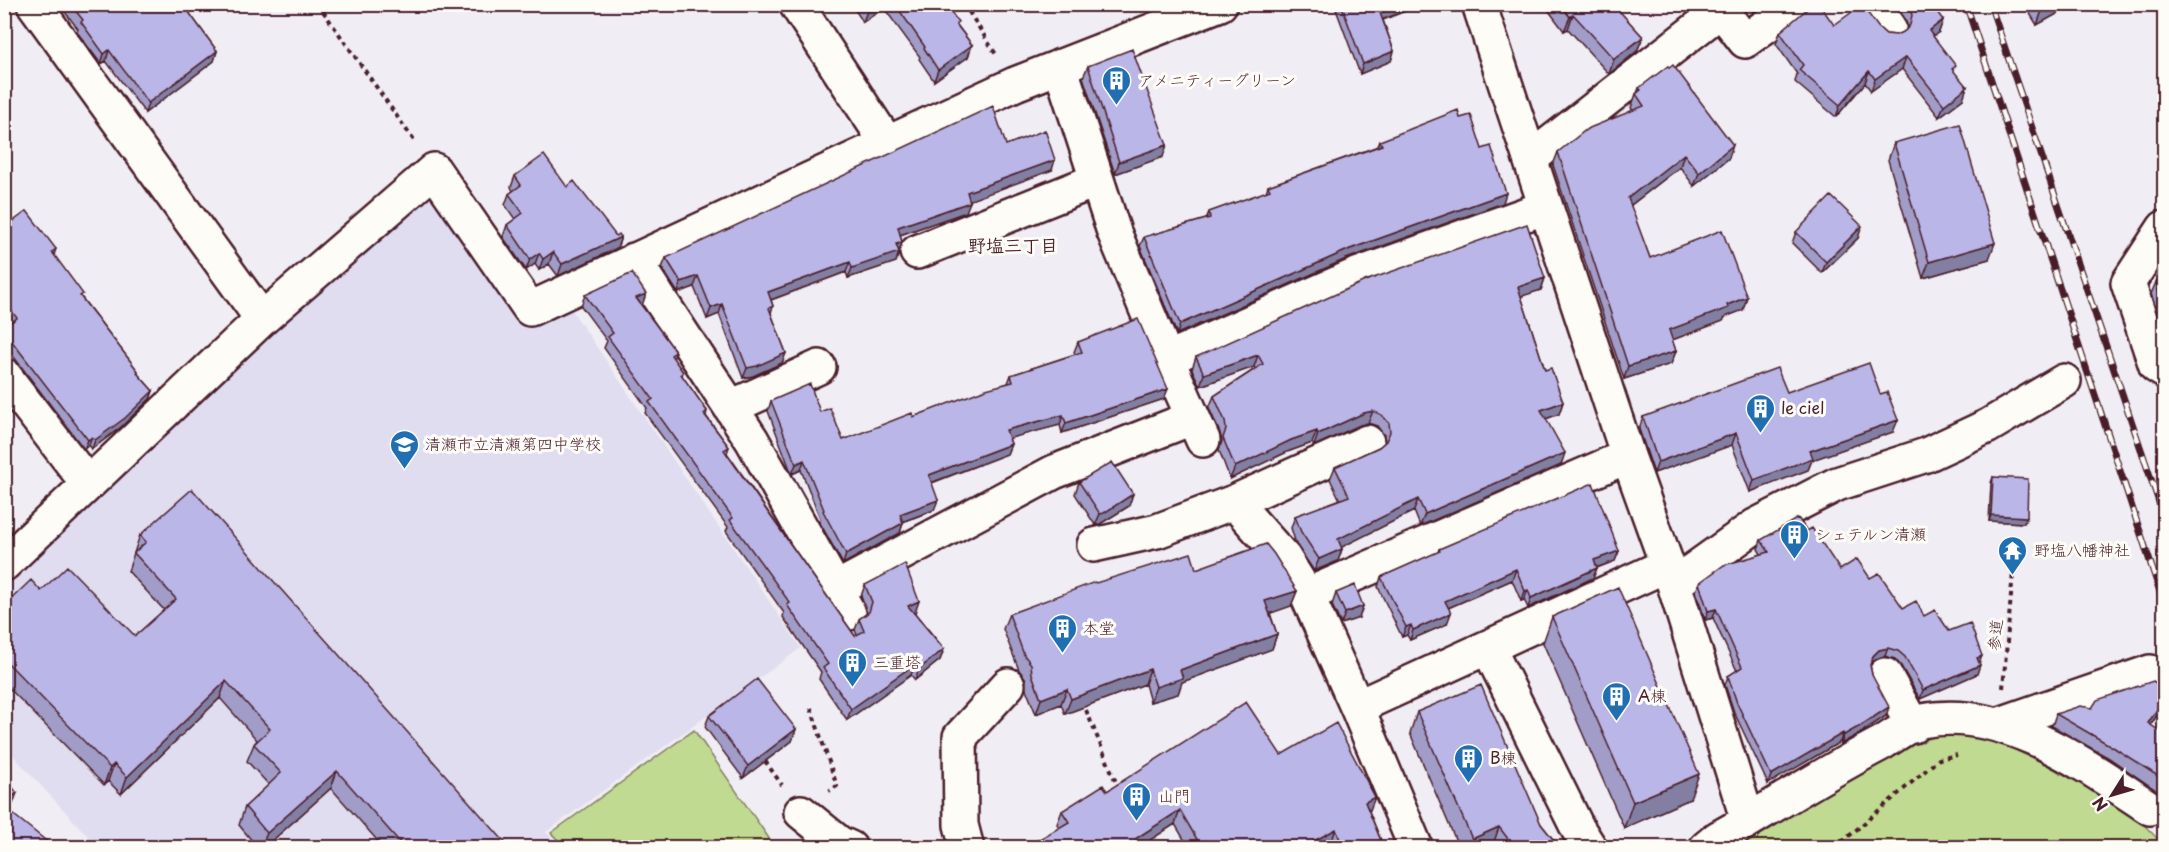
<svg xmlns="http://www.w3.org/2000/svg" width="2169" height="852" viewBox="0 0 2169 852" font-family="'Playpen Sans','Klee One',sans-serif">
  <rect width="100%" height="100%" fill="#f0eef4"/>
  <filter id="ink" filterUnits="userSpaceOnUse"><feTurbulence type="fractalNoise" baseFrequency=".0167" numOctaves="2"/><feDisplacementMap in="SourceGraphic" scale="12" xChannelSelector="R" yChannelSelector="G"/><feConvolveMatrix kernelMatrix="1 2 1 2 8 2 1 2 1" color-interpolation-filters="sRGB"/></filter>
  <g filter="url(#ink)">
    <!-- built -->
    <path fill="#e0ddf0" d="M435,194L528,318L567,303L801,648L546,832L561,847H98L5,747V588L195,404L271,335Z"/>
    <!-- green -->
    <path fill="#c0da91" stroke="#857c5e" stroke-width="1.5" d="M1920,721L2000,724L2140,821L2164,845V848H1706Z
      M694,730L775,847H565L551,833Z"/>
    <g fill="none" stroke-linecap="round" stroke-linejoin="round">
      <defs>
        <path id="minor" d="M34,4L262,319
          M796,4L887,143
          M1479,4L1628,456L1674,584L1748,821L1718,838L1706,848
          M1872,4L1889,28
          M1060,66L1114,232L1167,359L1203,440
          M1530,159L1721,10L1745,41L1796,4
          M2164,228L2128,283L2156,366L2164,371
          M917,252L1097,180
          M634,260L752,440L849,613
          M1167,359L1354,276L1546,207
          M4,375L88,484
          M731,407L819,367
          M1234,502L1284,558L1307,595L1357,707L1416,848
          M1094,545L1157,531L1234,502L1367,442
          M4,564L262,319L434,170L530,309L1015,84L1220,4
          M1674,584L1755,526L1837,484L1926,455L1988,426L2064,381
          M837,588L1054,472L1192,418
          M1307,595L1628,456
          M1488,647L1578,829L1590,848
          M1885,675L1913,726
          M1357,707L1667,565
          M2000,724L2150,672
          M801,812L839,843L850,848
          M1748,821C1792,794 1836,767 1882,743C1894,736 1909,724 1922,721C2003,704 2087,766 2150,808
          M967,848L961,825L960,737L1008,685"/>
      </defs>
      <!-- minor casing -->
      <use href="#minor" stroke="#4a1f2b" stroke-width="38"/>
      <!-- path -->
      <path stroke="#4a1f2b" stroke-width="4" stroke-dasharray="4.5 4.5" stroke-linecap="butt" d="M318,4L415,142
        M964,4L997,56
        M2003,688L2015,549
        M811,708L837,786L829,791
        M1086,710L1118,787
        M765,761L782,785
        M1148,838L1153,848
        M1835,848L1939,759L1957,755"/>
      <!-- minor -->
      <use href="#minor" stroke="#fdfcf7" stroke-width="33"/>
      <defs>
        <path id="rail" d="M1966,4L2164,604
          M1990,4L2164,517"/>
      </defs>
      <!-- rail casing -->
      <use href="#rail" stroke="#4a1f2b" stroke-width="7"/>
      <!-- rail -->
      <use href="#rail" stroke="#fdfcf7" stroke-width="4.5" stroke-dasharray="14" stroke-linecap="butt"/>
    </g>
    <!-- wall -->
    <path fill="#a19dc8" stroke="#4a1f2b" stroke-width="1.5" d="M59,4H183L217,51L214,61L145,113L106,61L101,64L77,32L78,29Z
      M851,4H954L951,12L957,25L972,45L968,57L934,81L919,59L920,57L884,8L863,22Z
      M1334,4H1423L1383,20L1394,51L1391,61L1360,74Z
      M1540,4H1621L1616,8L1643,37L1637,51L1609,74L1568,29L1564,31L1546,7L1543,10Z
      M1748,4H1763L1753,12Z
      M1895,4H1939L1940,6L1937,13L1943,20L1939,32L1933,36L1954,71L1963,99L1939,117L1902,69L1871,91L1865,83L1836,117L1795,82L1797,74L1776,44L1780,32L1834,25L1878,27L1886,34L1896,35L1905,31L1908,27L1904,17Z
      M2024,4H2075L2037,25Z
      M1088,66L1163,157L1115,174L1083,77Z
      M1639,88L1729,158L1694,186L1680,167L1630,206L1650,258L1743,310L1725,317L1723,321L1672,340L1676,351L1671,364L1624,379L1553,165L1558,152L1633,110L1631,108L1636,94L1637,93Z
      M1460,118L1482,149L1503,203L1346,259L1177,334L1140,246L1144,237L1206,219L1209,212L1266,192L1268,186L1378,146L1380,141Z
      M1894,143L1989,259L1923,278L1888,160Z
      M1006,145L1052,170L969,200L966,212L900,235L902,242L896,262L848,278L846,272L771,300L773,306L771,313L786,353L782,363L753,376L743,378L719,314L707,319L694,287L678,293L662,268L666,258Z
      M515,176L567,187L616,236L621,237L617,248L558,276L549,264L539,270L535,264L526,270L503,237L507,225L515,219L505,205L509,194L513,191L511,187Z
      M4,220L8,225L56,249L54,255L82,298L138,371V374L153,391L150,399L121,427L92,449L89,445L84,449L4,344V327L11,323L4,314Z
      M1796,232L1858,238L1822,273L1792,243Z
      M2164,271V312L2155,305L2151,294L2156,282Z
      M1545,278L1541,290L1521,296L1545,370L1563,402L1559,414L1546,419L1561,465L1420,526L1414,511L1341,547L1342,549L1338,561L1314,571L1296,544L1291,528L1295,516L1340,500L1330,479L1335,467L1379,447L1385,442L1384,435L1377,426L1368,423L1360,425L1314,446L1312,443L1287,452L1230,479L1219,450L1222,441L1220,433L1209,408L1214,396L1255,369L1254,367L1200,386L1192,369L1196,357Z
      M585,295L642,305L676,352L673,359L683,372L682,376L707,411L706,416L729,447L727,453L855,636L857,635L855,630L859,619L867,613L861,596L865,585L915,613L944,649L940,660L915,680L911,675L847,720L819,679L821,672L783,617L784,613L726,531L728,527L645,413L647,408L604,348L607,341L581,306Z
      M1078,342L1164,399L1062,433L1060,425L1009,438L1011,444L1007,454L932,483L934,510L903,522V523L900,533L843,564L819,521L820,518L801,470L792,474L791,472L768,411L771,401L820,412L843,440L913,417L1008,383L1011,375L1075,354L1074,352Z
      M1787,392L1893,432L1812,460L1808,470L1750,492L1732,445L1654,473L1639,429L1643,417Z
      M1993,477L2027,517L2024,523L1989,521L1991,483Z
      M1079,482L1129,506L1100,524L1095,525L1075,494Z
      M1807,531L1840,570L1870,578L1903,608L1924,616L1949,631L1979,663L1977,674L1920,699L1901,666L1895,659L1885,656L1876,659L1870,664L1872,675L1886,716L1857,735L1841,744L1840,742L1768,784L1734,712L1725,685L1728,676L1737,671L1713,618L1705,620L1696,591L1699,583L1761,554L1758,549L1761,540Z
      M140,535L510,848H384L331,788L264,848H258L239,825L245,807L269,785L247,761L254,744L257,740L220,698L121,794L108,781L104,785L4,683V606L41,591L135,636L164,610L128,571Z
      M1439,549L1619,551L1615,561L1597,568L1593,578L1528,608L1524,600L1521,601L1512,580L1448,608L1447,624L1410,640L1407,635L1402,637L1378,587L1381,577L1438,552Z
      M1196,569L1297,591L1291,606L1270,613L1277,634L1272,649L1182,682L1178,694L1150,702L1145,684L1065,714L1061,704L1036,714L1026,689V679L1019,670L1003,629L1009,614L1096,583Z
      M1336,593L1363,606L1359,618L1341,624L1332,605Z
      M1552,617L1690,799L1624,828L1543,643Z
      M2159,693L2164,697V701L2161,709L2151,725L2164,784L2159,792L2109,758L2052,726L2056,714L2092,708Z
      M1417,712L1541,824L1560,848H1459L1410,733Z
      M709,716L796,729L792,741L743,778L705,727Z
      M1281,755L1370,810L1369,811L1384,848H1333L1331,843L1322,848H1189L1175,824L1140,846L1059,828L1057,824L1062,811L1107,791Z
      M2164,811V831L2158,825L2162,813Z"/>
    <!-- shaded-wall -->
    <path fill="#837fa2" stroke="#4a1f2b" stroke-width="1.5" d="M876,4H886L884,8L863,22L867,11Z
      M1401,4H1423L1376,22L1380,13Z
      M1609,4H1621L1605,17Z
      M1756,4H1763L1753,12Z
      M2050,4H2075L2037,25L2043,8Z
      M1573,14L1568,29L1564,31L1570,17Z
      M1943,20L1939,32L1925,42L1929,31Z
      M1643,37L1637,51L1609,74L1614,59Z
      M972,45L968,57L934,81L938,70Z
      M109,50L106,61L101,64L104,54Z
      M217,51L214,61L145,113L148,103Z
      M1394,51L1391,61L1360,74L1363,64Z
      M1906,57L1902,69L1871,91L1875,79Z
      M1869,71L1865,83L1836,117L1840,105Z
      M1967,87L1963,99L1939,117L1944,105Z
      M1167,145L1163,157L1115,174L1119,162Z
      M1733,145L1729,158L1694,186L1699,173Z
      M1684,154L1680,167L1623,211L1628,198Z
      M1055,160L1052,170L963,203L967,192Z
      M1506,193L1503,203L1346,259L1177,334L1180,324L1350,249Z
      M970,202L966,212L894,237L898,227Z
      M1862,226L1858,238L1822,273L1826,262Z
      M621,237L617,248L558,276L562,264Z
      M902,242L896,262L848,278L852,268Z
      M1995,243L1989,259L1923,278L1929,262Z
      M553,252L549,264L539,270L543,259Z
      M539,253L535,264L526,270L530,259Z
      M850,262L846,272L765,302L768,292Z
      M698,276L694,287L678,293L681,282Z
      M1545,278L1541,290L1513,299L1518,287Z
      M646,294L642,306L636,298Z
      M1747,297L1743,310L1725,317L1723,321L1664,343L1669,330L1727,305Z
      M722,304L719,314L707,319L711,308Z
      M1676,351L1671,364L1624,379L1628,366Z
      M786,353L782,363L753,376L743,378L747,368Z
      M1258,355L1254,367L1200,386L1204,374Z
      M1168,389L1164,399L1062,433L1066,423Z
      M153,391L150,399L121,427L92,449L95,440Z
      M1563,402L1559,414L1537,422L1541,410Z
      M1373,411L1368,423L1360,425L1314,446L1318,434L1364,413Z
      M1063,415L1060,425L1003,440L1006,430Z
      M1898,420L1893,432L1812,460L1808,470L1750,492L1754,480L1810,451Z
      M1317,431L1312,443L1287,452L1230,479L1235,467L1291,440Z
      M1736,433L1732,445L1654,473L1658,462Z
      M92,437L89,445L84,449L88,440Z
      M1011,444L1007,454L925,485L929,475Z
      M1565,453L1561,465L1420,526L1425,514Z
      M804,460L801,470L792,474L796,464Z
      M1133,494L1129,506L1100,524L1095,525L1100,514Z
      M1418,499L1414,511L1334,551L1338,539Z
      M938,500L934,510L896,524L900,514Z
      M1991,515L2027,517L2024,523L1989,521Z
      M903,523L900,533L843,564L846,554Z
      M1342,549L1338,561L1314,571L1319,559Z
      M1619,551L1615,561L1590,570L1594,560Z
      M1597,568L1593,578L1528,608L1531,598Z
      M1516,569L1512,580L1441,611L1445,601Z
      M1528,590L1524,600L1521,601L1525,591Z
      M1297,591L1291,606L1260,617L1265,601Z
      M919,601L915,613L904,617L908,606Z
      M1363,606L1359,618L1341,624L1345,613Z
      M1716,609L1713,618L1705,620L1708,611Z
      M1451,613L1447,624L1410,640L1413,630Z
      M1411,625L1407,635L1402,637L1406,627Z
      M1277,634L1272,649L1182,682L1178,694L1150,702L1156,687L1180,670Z
      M1888,648L1885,656L1876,659L1869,665L1873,656L1879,650Z
      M944,649L940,660L915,680L919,669Z
      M1982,656L1979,664L1977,658Z
      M915,664L911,675L847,720L851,709Z
      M1980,665L1977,674L1920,699L1923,690Z
      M1150,669L1145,684L1065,714L1071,699Z
      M226,681L220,698L121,794L127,777Z
      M1067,689L1061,704L1036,714L1041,699Z
      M2164,699L2161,709L2144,735L2148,723Z
      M1889,707L1886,716L1857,735L1841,744L1844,735Z
      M796,729L792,741L743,778L748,766Z
      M1843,733L1840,742L1768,784L1771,775Z
      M114,764L108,781L104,785L110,768Z
      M337,771L331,788L264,848H261L267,833Z
      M1699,774L1690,799L1624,828L1633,802Z
      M2164,779V784L2159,792L2164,780Z
      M17,793L13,804L4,811V802Z
      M1375,797L1370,810L1360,816L1365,802Z
      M1180,810L1175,824L1138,848L1135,839Z
      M1499,827L1492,848H1469L1472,839Z
      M1336,829L1331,843L1322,848H1301Z
      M1281,842L1279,848H1272Z"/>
    <!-- building -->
    <path fill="#bbb6e8" stroke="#4a1f2b" stroke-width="1.5" d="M70,4H183L217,51L148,103L109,50L104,54L81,22L83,20Z
      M863,4H876L867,11Z
      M895,4H954L951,12L958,22L956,24L972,45L938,70L924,48L925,47Z
      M1341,4H1401L1380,13L1394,51L1363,64Z
      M1560,4H1613L1643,37L1614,59L1573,14L1570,17Z
      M1813,4H1819L1834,25L1862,5L1878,27L1886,34L1896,35L1905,31L1910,25L1912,15L1908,4H1939L1940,6L1935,9L1943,20L1929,31L1956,66L1952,69L1967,87L1944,105L1906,57L1875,79L1869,71L1840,105L1799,70L1803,65L1780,32Z
      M2041,4H2050L2043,8Z
      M1132,49L1167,145L1119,162L1088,66Z
      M1673,65L1733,145L1699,173L1684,154L1628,198L1650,258L1722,230L1747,297L1727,305L1728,308L1669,330L1676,351L1628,366L1558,152L1587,129L1644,106L1636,94L1641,90L1639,88L1668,66L1669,68Z
      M993,106L1006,145L1045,130L1055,160L967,192L970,202L898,227L902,242L896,244L899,252L852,268L850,262L768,292L773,306L769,308L786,353L757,366L747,368L722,304L711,308L698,276L681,282L666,258Z
      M1458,110L1460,118L1471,115L1482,149L1491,146L1506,193L1350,249L1180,324L1144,237L1210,218L1209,212L1270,190L1268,186L1382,145L1380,141Z
      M1960,124L1995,243L1929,262L1894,143Z
      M544,155L567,187L574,181L616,236L619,234L621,237L562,264L553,252L543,259L539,253L530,259L507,225L523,213L509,194L521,185L515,176Z
      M1831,196L1862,226L1826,262L1796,232Z
      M27,211L56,249L52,252L83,294L80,296L138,371L137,373L153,391L125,418L95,440L92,437L88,440L4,331V327L17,318L4,301V220L8,225Z
      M1527,224L1545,278L1518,287L1545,370L1551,368L1563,402L1541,410L1565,453L1425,514L1418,499L1338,539L1342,549L1319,559L1301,532L1295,516L1349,496L1335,467L1379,447L1386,441L1390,432L1389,423L1382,415L1373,411L1364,413L1318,434L1317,431L1291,440L1235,467L1223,438L1226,429L1225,421L1214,396L1263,364L1258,355L1204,374L1196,357L1365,281Z
      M2164,271V297L2159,293L2156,282Z
      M632,273L646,294L636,298L676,352L671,355L683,372L681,374L707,411L704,414L729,447L724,450L855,636L864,631L859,619L869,612L872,602L865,585L905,564L919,601L908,606L944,649L919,669L915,664L851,709L823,668L828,664L787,605L790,603L730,520L733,518L649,402L653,399L608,337L613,333L585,295Z
      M1138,319L1168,389L1066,423L1063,415L1006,430L1011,444L929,475L938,500L900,514L903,523L846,554L823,511L824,510L804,460L796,464L795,462L771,401L810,384L820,412L830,408L843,440L912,413L913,417L986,389L1013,382L1011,375L1082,352L1078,342Z
      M1869,363L1880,394L1887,392L1898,420L1810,451L1813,458L1754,480L1736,433L1658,462L1643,417L1777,368L1787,392Z
      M1112,462L1133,494L1104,513L1100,514L1079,482Z
      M1993,477L2028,479L2027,517L1991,515Z
      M1593,483L1619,551L1594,560L1597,568L1531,598L1528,590L1525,591L1516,569L1445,601L1451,613L1413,630L1411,625L1406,627L1381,577L1440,551L1439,549Z
      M192,489L510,848H405L337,771L267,833L245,807L281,773L254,744L270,729L226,681L127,777L114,764L110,768L4,659V606L31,580L41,591L67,566L135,636L176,599L134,553L146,542L140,535Z
      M1798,518L1807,531L1812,528L1840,570L1857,559L1870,578L1879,573L1903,608L1916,601L1924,616L1935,610L1949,631L1970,623L1982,656L1977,658L1980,665L1923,690L1905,657L1898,651L1888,648L1879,650L1873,656L1870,665L1872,675L1889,707L1860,726L1844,735L1843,733L1771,775L1737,703L1728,676L1742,667L1716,609L1708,611L1699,583L1724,565L1769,552L1761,540Z
      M1266,544L1274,554L1297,591L1265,601L1277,634L1180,670L1183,678L1156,687L1150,669L1071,699L1067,689L1041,699L1032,674L1031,664L1024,655L1009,614L1095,582L1096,583L1191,553L1196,569Z
      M1355,585L1363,606L1345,613L1336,593Z
      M1618,587L1699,774L1633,802L1552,617Z
      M757,679L796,729L748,766L709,716Z
      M2153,681L2161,686L2158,692L2164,697V699L2148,723L2164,734V780L2113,747L2056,714L2080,706L2092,708L2097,700Z
      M1481,685L1541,824L1560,848H1515L1499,827L1472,839L1417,712Z
      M1246,702L1281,755L1336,723L1375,797L1365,802L1384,848H1343L1336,829L1301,848H1284L1281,842L1272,848H1202L1180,810L1135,839L1140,848H1024L1069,822L1062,811L1103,785L1107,791Z
      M4,776L17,793L4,802Z
      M4,807L55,848H4Z"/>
  </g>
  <!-- icons -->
  <defs>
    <symbol id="building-pin" viewBox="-11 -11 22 30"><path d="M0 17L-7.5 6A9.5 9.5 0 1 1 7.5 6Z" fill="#1f6fb2" stroke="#fdfcf7"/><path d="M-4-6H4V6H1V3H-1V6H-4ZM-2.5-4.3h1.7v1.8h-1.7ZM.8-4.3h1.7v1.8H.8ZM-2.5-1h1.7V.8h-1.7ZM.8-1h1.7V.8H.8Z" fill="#fff"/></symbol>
    <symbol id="school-pin" viewBox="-11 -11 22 30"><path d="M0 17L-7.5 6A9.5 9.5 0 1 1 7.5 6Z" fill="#1f6fb2" stroke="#fdfcf7"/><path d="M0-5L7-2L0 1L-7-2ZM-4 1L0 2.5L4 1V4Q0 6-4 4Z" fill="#fff"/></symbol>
    <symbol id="temple-pin" viewBox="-11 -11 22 30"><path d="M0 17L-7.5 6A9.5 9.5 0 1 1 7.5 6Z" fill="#1f6fb2" stroke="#fdfcf7"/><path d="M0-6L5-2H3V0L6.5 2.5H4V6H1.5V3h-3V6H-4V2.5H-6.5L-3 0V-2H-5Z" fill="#fff"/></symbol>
  </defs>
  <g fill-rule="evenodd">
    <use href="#building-pin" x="1100" y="64" width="33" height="45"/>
    <use href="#building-pin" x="1744" y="392" width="33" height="45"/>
    <use href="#school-pin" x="388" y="428" width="33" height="45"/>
    <use href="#building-pin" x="1778" y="518" width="33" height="45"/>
    <use href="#temple-pin" x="1996" y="534" width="33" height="45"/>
    <use href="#building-pin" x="1046" y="612" width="33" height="45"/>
    <use href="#building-pin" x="836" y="646" width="33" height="45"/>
    <use href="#building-pin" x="1600" y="680" width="33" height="45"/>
    <use href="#building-pin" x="1452" y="742" width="33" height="45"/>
    <use href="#building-pin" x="1120" y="780" width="33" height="45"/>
  </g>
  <g text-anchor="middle" stroke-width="6" stroke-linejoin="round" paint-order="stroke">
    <!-- poi labels -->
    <g font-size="16" fill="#4a1f2b" stroke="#fdfcf7" text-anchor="start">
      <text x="1138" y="86">アメニティーグリーン</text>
      <text x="1781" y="414">le ciel</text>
      <text x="425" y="450">清瀬市立清瀬第四中学校</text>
      <text x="1815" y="540">シェテルン清瀬</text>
      <text x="2034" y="556">野塩八幡神社</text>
      <text x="1083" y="634">本堂</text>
      <text x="873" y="668">三重塔</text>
      <text x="1638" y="702">A棟</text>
      <text x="1490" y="764">B棟</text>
      <text x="1158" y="802">山門</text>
    </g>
    <!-- street labels -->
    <g font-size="16" fill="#4a1f2b" stroke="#fdfcf7">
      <text transform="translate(1995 635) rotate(-85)" y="6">参道</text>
    </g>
    <!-- neighbourhood labels -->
    <g font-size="18" font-weight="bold" fill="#4a1f2b" stroke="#fdfcf7">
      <text x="1013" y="252">野塩三丁目</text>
    </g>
  </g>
  <!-- margin -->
  <rect width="2169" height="852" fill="none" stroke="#fdfcf7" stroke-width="24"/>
  <rect x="12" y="12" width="2145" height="828" fill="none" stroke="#4a1f2b" stroke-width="2" filter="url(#ink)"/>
  <!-- north arrow -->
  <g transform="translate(2112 795) rotate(233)" stroke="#fdfcf7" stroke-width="4.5" paint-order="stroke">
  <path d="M0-4.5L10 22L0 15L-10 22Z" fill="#4a1f2b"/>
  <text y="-9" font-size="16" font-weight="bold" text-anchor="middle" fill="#4a1f2b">N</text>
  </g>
</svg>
